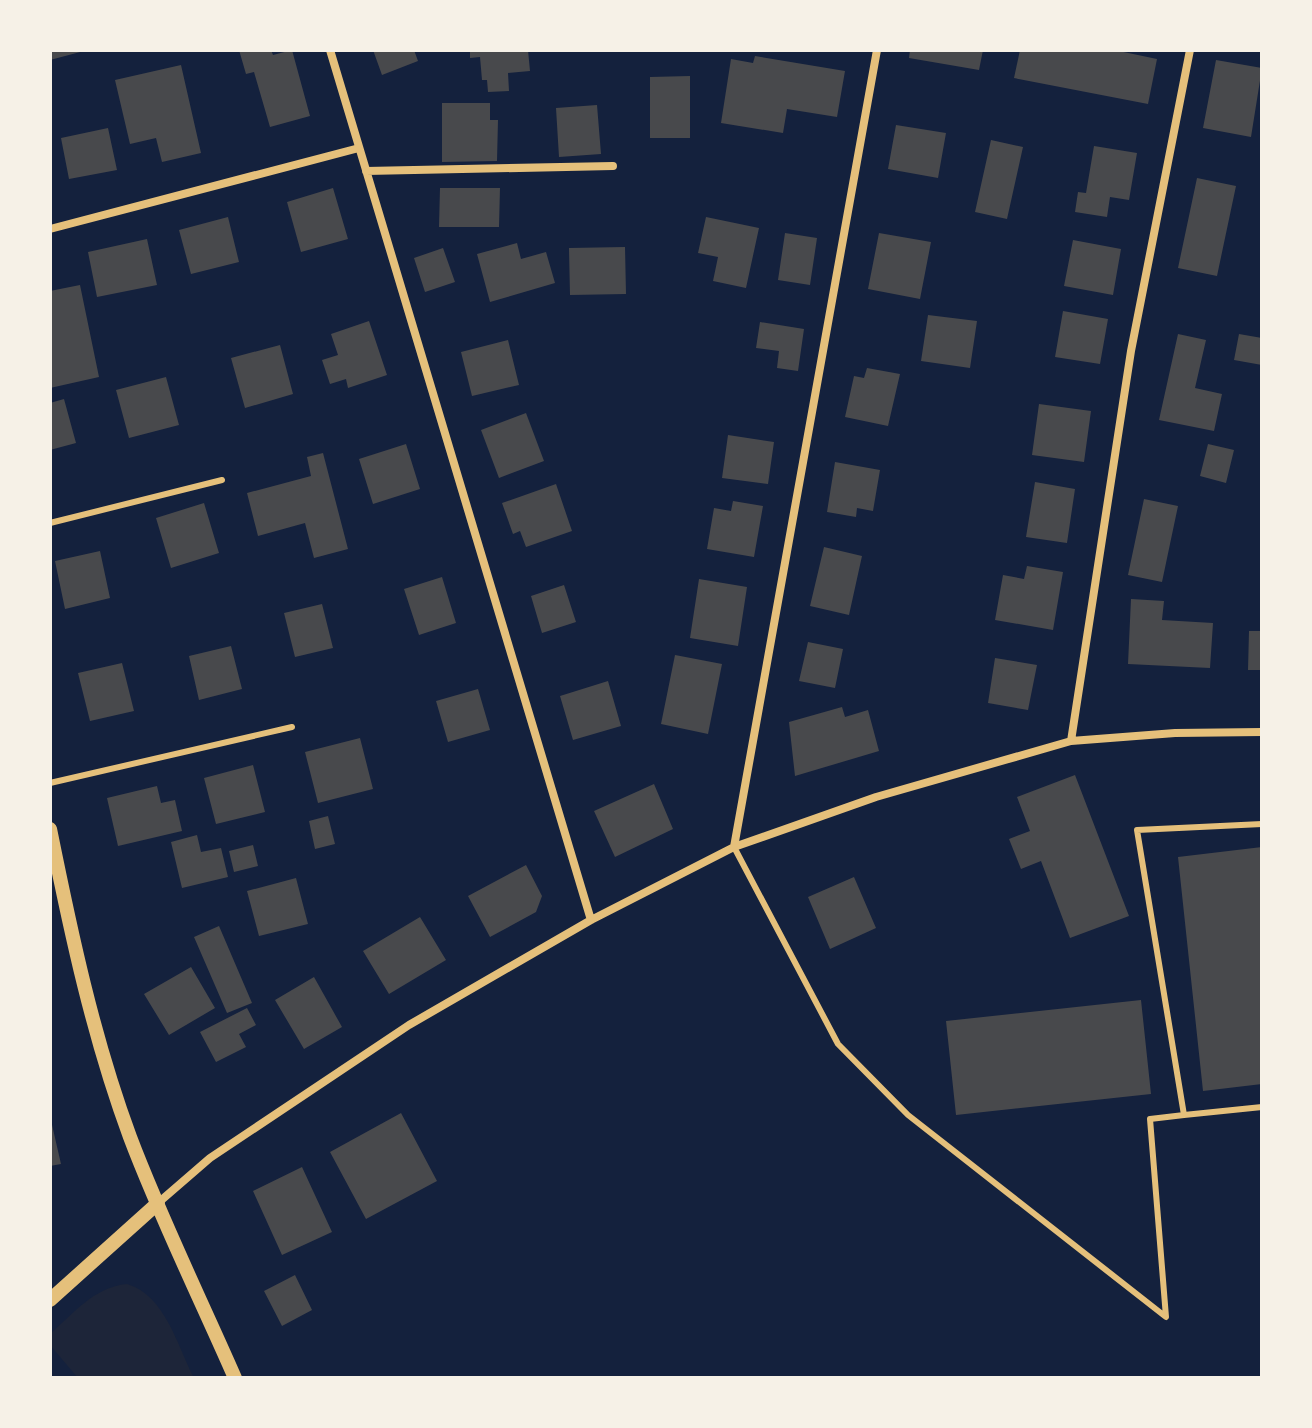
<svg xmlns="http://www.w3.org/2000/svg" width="1312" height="1428" viewBox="0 0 1312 1428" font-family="Manrope,sans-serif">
  <rect width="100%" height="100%" fill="#14213d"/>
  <!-- green -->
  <path fill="#1d2539" d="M127,1284C165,1295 177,1345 194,1378H78L50,1345V1334C73,1314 94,1287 127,1284Z"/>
  <!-- building -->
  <path fill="#48494c" d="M50,50H84V51L50,60Z
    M239,50H271L273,55L292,50L310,116L270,127L254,72L246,74Z
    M373,50H414L418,61L382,75Z
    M470,50H528L530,71L508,73L509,91L488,92L487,80H482L480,57L470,58Z
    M910,50H983L979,70L909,58Z
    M1020,50H1114L1157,59L1148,104L1014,78Z
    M755,56L845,71L837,117L787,109L783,133L721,123L731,59L753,63Z
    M1216,60L1262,68L1251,137L1203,128Z
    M181,65L201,153L162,162L156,138L130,144L115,80Z
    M690,76V138H650V77Z
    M442,103H490V120H498L497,161L442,162Z
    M597,105L601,154L559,157L556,108Z
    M896,125L946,133L938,178L888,169Z
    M108,128L117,170L69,179L61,138Z
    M991,140L1023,147L1007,219L975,212Z
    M1094,146L1137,153L1129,200L1110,197L1107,217L1075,212L1078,192L1086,193Z
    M1197,178L1236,186L1217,276L1178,268Z
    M333,188L348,239L301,252L287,202Z
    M440,188H500L499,227H439Z
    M228,217L239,262L191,274L179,230Z
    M706,217L759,228L746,288L713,281L718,257L698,253Z
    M785,233L817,238L810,285L778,280Z
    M879,233L931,242L920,299L868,289Z
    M147,239L157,285L97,297L88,252Z
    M1073,240L1121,249L1113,295L1064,286Z
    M517,243L521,259L546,252L555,283L490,302L477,254Z
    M625,247L626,294L570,295L569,248Z
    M443,248L455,282L425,292L414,258Z
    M80,285L99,377L50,388V291Z
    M1063,311L1108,319L1100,364L1055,357Z
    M928,315L977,321L970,368L921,361Z
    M369,321L387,375L348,388L346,379L330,384L322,360L338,355L331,334Z
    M760,322L804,329L798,371L777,368L779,351L756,348Z
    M1178,334L1206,340L1195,388L1222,394L1214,431L1159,420Z
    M1239,334L1262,338V365L1234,360Z
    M508,340L519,385L472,396L461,352Z
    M280,345L293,394L245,408L231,358Z
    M867,368L900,374L888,426L845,417L854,376L864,378Z
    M166,377L179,425L129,438L116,390Z
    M64,399L76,443L50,450V403Z
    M1039,404L1091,411L1084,462L1032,455Z
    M526,413L544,461L499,478L481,430Z
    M728,435L774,442L768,484L722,478Z
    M406,444L420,489L373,504L359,459Z
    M1208,444L1234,450L1226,483L1200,476Z
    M323,453L348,549L314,558L305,523L258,536L247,493L311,476L307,457Z
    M835,462L880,470L873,511L857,508L856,517L827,512Z
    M1035,482L1075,489L1067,543L1026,537Z
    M556,484L572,531L526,547L520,531L513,534L502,503Z
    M1144,499L1178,506L1162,582L1128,575Z
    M733,501L763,506L754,557L707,549L714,508L731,511Z
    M204,503L219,553L171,568L156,518Z
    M824,547L862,556L849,615L810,606Z
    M100,551L110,598L65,609L55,561Z
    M1027,566L1063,572L1053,630L995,620L1003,575L1024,579Z
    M442,577L456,623L419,635L404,589Z
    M699,579L747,587L738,646L690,638Z
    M564,585L576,622L542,633L531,596Z
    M1131,599L1164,601L1162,620L1213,623L1210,668L1128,664Z
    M322,604L333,648L295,657L284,613Z
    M1249,631H1262V670H1248Z
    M808,642L843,649L835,688L799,681Z
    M231,646L242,689L199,700L189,656Z
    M675,655L722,664L708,734L661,724Z
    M995,658L1037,665L1028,710L988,703Z
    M122,663L134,711L90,721L78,673Z
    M608,681L621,726L573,740L560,696Z
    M478,689L490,730L448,742L436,701Z
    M842,707L845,717L868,710L879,751L795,776L789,722Z
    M360,738L373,789L318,803L305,752Z
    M253,765L265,812L216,824L204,778Z
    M1075,775L1129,916L1070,938L1041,861L1021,869L1009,839L1030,831L1017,797Z
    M654,784L673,829L615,857L594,811Z
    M157,786L161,803L175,800L182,831L118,846L107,798Z
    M328,816L335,844L315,849L309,821Z
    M197,835L201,852L221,848L228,877L182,888L171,842Z
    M253,845L258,866L234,872L229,851Z
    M1262,847V1084L1203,1091L1178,857Z
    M526,865L542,896L536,912L490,937L468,896Z
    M854,877L876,928L830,949L808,897Z
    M296,878L308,924L259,936L247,891Z
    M420,917L446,960L389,994L363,951Z
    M219,926L252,1003L227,1013L194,937Z
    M191,967L215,1008L169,1035L144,994Z
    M314,977L342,1027L304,1049L275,1000Z
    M1141,1000L1151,1094L956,1115L946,1021Z
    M247,1008L256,1025L239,1034L246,1047L216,1062L200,1032Z
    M401,1113L437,1181L366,1219L330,1152Z
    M50,1116L61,1164L50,1166Z
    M302,1167L332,1232L282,1255L253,1191Z
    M295,1275L312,1310L282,1326L264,1291Z"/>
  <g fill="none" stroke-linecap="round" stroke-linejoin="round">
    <!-- service -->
    <path stroke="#e5c07b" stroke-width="6" d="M50,523L222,480
      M50,783L292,727
      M1262,824L1137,830L1184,1115L1262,1107
      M734,847L838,1044L908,1115L1166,1317L1150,1119L1184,1115"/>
    <!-- minor -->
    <path stroke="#e5c07b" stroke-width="8" d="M330,50L591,920
      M366,171L613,166
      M50,229L359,148
      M1071,741L1131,351L1190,50
      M734,847L877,50
      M158,1203L210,1158L409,1025L591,920L734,847L876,797L1071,741L1175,733L1262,732"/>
    <!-- tertiary -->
    <path stroke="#e5c07b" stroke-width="14" d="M50,829C71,933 93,1037 130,1137C161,1219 200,1298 235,1378
      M50,1300L158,1203"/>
  </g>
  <!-- border -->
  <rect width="1312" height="1428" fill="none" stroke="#f6f1e7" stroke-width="104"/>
</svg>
